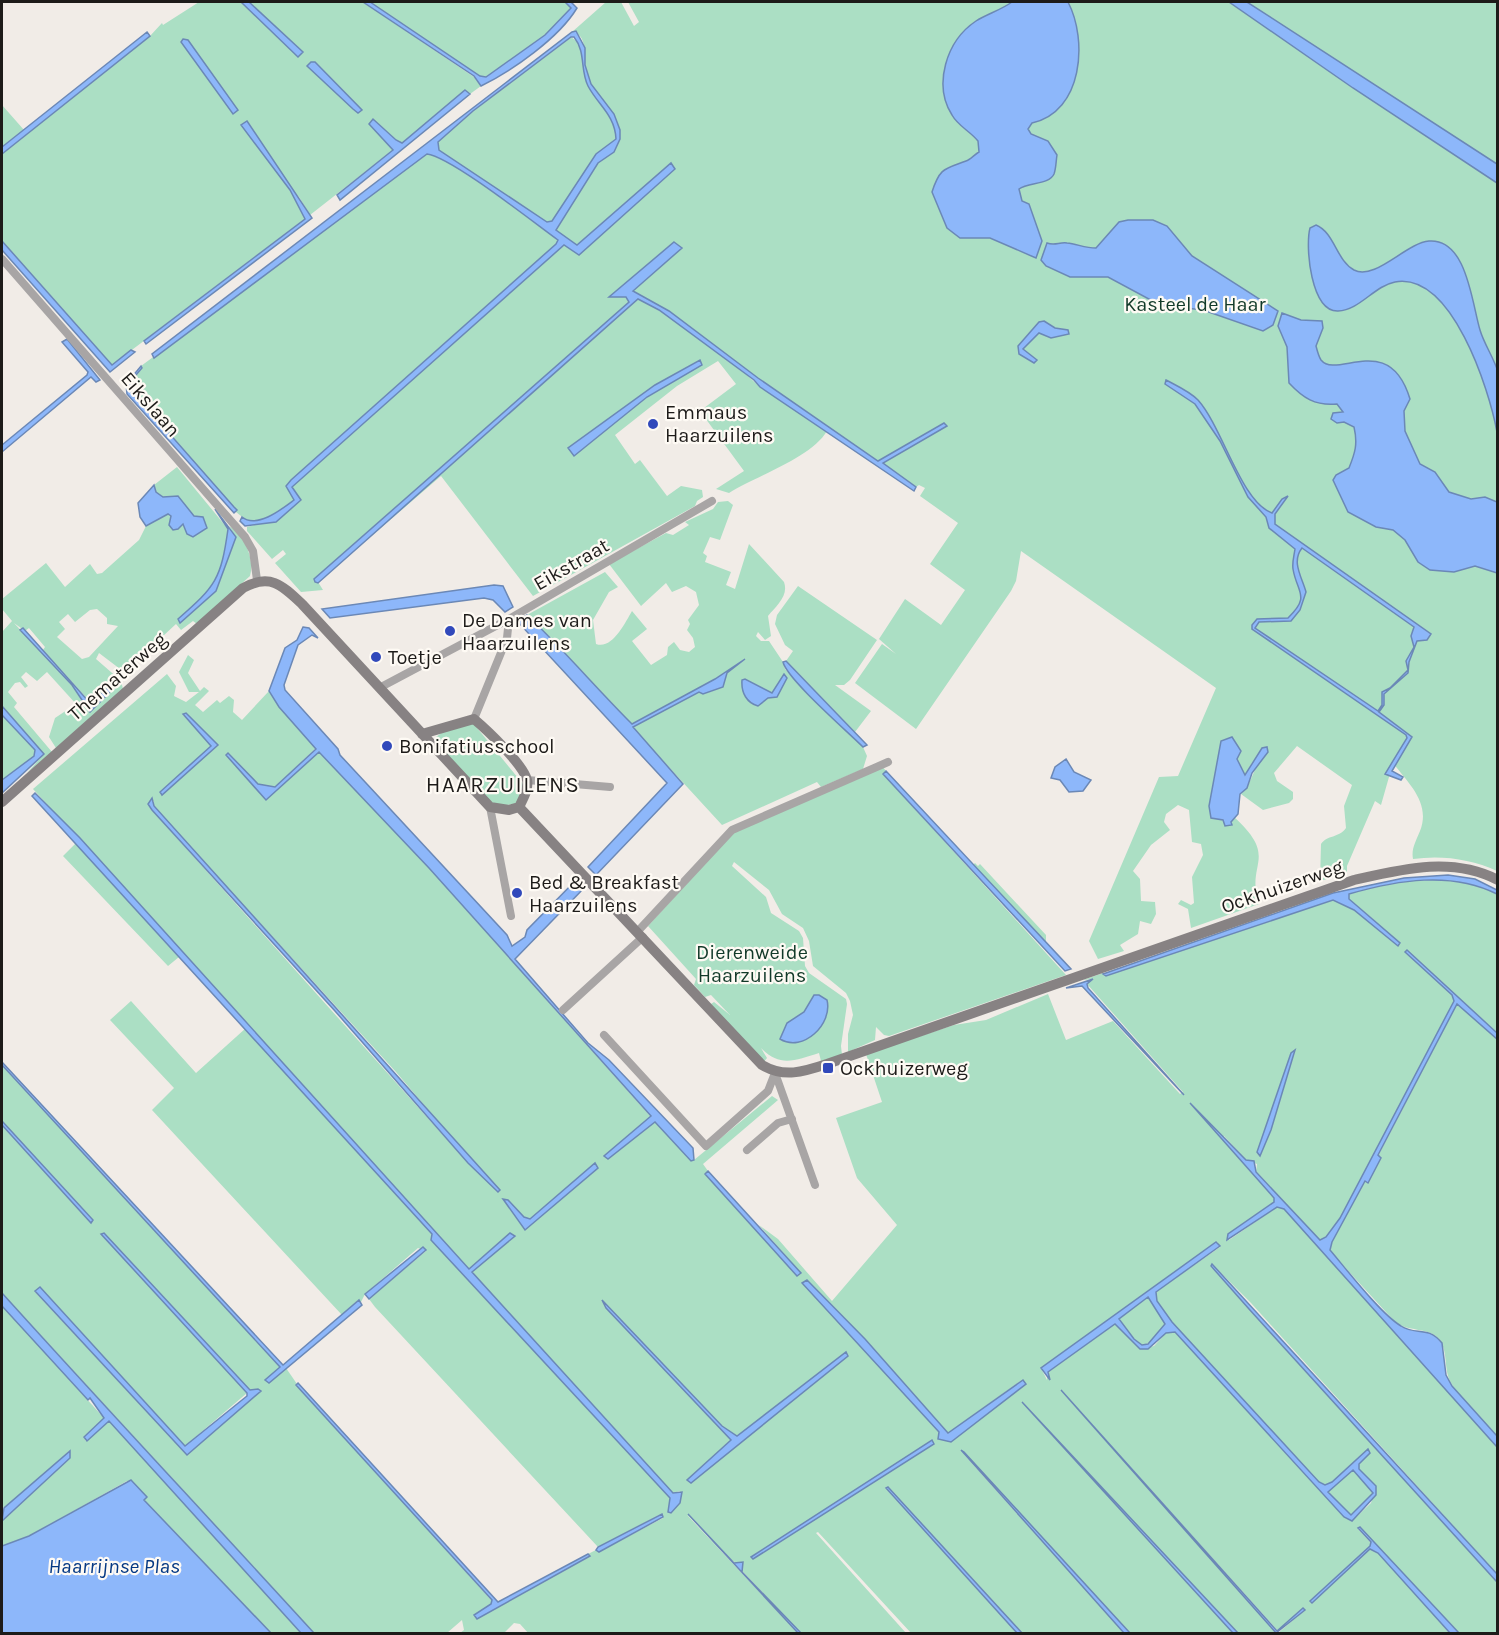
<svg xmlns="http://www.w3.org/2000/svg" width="1499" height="1635" viewBox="0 0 1499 1635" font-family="Karla,sans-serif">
  <rect width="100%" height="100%" fill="#f1ece7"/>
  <!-- green -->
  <path fill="#abdfc4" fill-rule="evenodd" d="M199,2H241L298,57L303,52L249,2H363L474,77L481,86L470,94L469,92L402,143L396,140L373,120L393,150L310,215L299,197L290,190L305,219L112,365L2,241V154L150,36L162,23L163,25Z
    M370,2H565L571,8L545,35L486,77L480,76Z
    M606,2H621L634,26L639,22L628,2H1497V871C1471,859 1442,855 1413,859C1411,849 1416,841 1420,831C1431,803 1409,784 1393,763L1381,805L1375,801L1347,866V873L1320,881L1321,844C1327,835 1339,838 1346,828L1344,806L1352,785L1297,746L1274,773L1277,781L1293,792V799L1289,803L1263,810L1241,794C1253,783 1252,767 1265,757L1252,763L1245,775L1237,759L1221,741L1209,806L1225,823L1231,822L1234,817C1280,859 1245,862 1259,904L1191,928L1188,909L1178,904L1181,900L1191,905L1194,903L1192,877L1203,855L1201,844L1192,842L1189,810L1178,805L1166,814L1164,822L1170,830L1151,845L1133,871L1140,879L1141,901L1155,902L1156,914L1151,924L1140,921L1138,934L1120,945L1124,951L1098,959L1089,941L1159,777L1178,776L1216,688L1021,551L1016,581L1011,591L916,729L855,683L882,644L896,654L879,639L905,599L941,625L965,590L930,564L958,523L920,496L925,488L919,485L916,487L739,368L760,387L827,431C811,458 756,476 729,493L716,489L744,471L700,411L736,384L718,361L677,386L615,435L635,464L640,460L667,496L681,486L702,490L703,497L697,501L695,506L533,596L441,476L318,582L323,590L301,592L275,563L286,554L283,550L272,559L247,531V527L262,523L246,520L236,512L131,390L130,382L142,368L141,366L427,154L436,155L446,162L451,159L439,150L438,142L473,111L571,37L579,43L583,62C585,51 586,34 572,32ZM700,360L647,397L575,455L569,448L655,385Z
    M2,105L24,130L2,147Z
    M177,467L228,529C223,564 222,579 195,605L216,591L236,537L229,526C244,535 255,558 250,576L197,624L193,621L181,630L176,624L124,672L99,653L96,659L119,679L91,703L43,650L45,647L29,628L25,631L14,623L72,685L90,711L121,681L123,689L56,748L49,737L55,718L76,704L47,672L37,681L26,672L21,677L28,686L25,688L20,682L15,683L8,692L17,703L14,707L52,752L27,773L44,754L2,706V632L12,621L2,609V599L46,563L65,587L90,564L97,574L102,573L139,540L146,526L168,514L180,525L207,528L203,517L194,516L178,496L163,497L156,492L154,485ZM97,609L107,618V624L118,626L89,657L82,659L57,637L65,629L59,622L68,614L75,622L90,610Z
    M728,501L733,505L720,540L710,537L703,553L707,556L705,562L731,572L726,585L735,589L749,544L784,582C789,596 776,606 768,616L771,636L765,640L758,632L756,636L761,641H769L783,662L785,669L801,687L863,747L867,756L863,769L821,787L817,782L722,825L632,727L699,692L704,694L723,687L727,673L745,659L715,679L632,724C597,688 564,650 527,615L605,572L618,587L609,592L593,620L596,644C612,650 625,623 632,611L647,629L632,641L651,665L667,655L668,647L674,642L680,650L689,652L695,647L693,638L687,630L690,624L688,620L699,605L696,592L686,586L672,592L666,583L641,606L609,564L666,533L673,535L689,525L685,522L713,509L718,502Z
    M798,586L877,640L850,680L844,685H835L871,711L855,732L786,661L793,651L785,645L775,624L777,615Z
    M188,655L194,660L188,673L200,691L204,687L209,691L195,705L203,712L217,700L220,703L229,696L234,700L233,712L242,720L269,691L279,707L316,748L275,787L258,784L226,754L266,799L319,751L429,868L651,1117L605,1155L608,1159L655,1122L691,1160H694L772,1096L778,1100L703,1164L708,1171L705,1174L801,1273L759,1225L778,1239L832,1301L897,1225L857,1178L836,1118L882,1102L866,1054L954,1025L986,1020L1048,994L1066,1040L1113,1021L1180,1094L1183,1092L1087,984L1093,979L1083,980L1103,973L1106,976L1333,900L1354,910L1398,946L1374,920L1349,899V894C1398,880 1451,871 1497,894V1033L1410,953L1405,951L1452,995L1454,1001L1340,1218L1326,1237L1320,1240L1256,1172L1257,1164L1246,1160L1224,1136L1223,1138L1274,1198V1202L1228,1234L1229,1240L1277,1207L1284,1209L1497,1447V1574L1251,1303L1212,1264L1211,1266L1497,1582V1633H1459L1360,1527L1358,1529L1371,1543L1370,1546L1310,1602L1370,1549L1378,1553L1450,1633H1278L1305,1610L1303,1608L1278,1631L1061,1390L1276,1633H1238L1022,1402L1233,1633H1130L961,1451L1124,1633H1022L888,1487L886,1488L1017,1633H911L818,1532L816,1533L906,1633H801L742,1571V1566C724,1559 703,1528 687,1515L798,1633L529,1634L520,1624L514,1623L504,1633H460L464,1630L462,1620L447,1633H314L2,1293V1125L91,1223L93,1220L2,1121V1065L280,1367L266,1380L269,1382L286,1368L297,1384L492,1601V1604L474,1615L477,1619L590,1556L588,1554L596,1550L599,1552L663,1518L659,1515L598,1547L375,1307L369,1299L426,1251L418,1248L365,1294L361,1302L358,1300L342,1315L152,1110L174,1088L110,1020L131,1001L196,1073L246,1028L432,1234L431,1240L670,1498L672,1502L668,1512L680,1491L673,1493L471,1272L514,1236L510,1233L469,1269L33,789L167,674L176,686L174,696L186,702L199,692H189L179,672ZM186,713L218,745L161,795L160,792L212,746L183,715ZM154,801L153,806L396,1072L498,1192L468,1163L152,810L148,804ZM1217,1242L1220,1247L1156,1292L1157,1301L1172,1322L1319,1482L1325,1485L1332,1482L1367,1450L1370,1453L1359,1464V1470L1376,1486L1371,1503L1352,1521L1344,1517L1175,1332L1166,1333L1154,1346L1140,1349L1115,1324L1047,1373V1380L1041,1368ZM807,1280L865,1339L948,1433L1022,1380L954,1438L939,1439V1432L803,1283ZM40,1288L185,1446L247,1393L168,1306L250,1391L258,1389L187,1455L35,1292ZM604,1303L722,1426L737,1437L846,1352L831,1370L691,1482L688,1480L731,1440L606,1308ZM931,1441L933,1444L752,1557Z
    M2,715L35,749L34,756L2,780Z
    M473,723L523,784L519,803L495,807L437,745L436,737L444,731Z
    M882,766L886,771L883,774L1066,975L889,1036L884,1035L876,1027L875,1040L848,1052V1034L853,1015L850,1001L846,993L813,966L809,941L803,928L782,914L769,890L734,862L732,866L766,897L771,913L799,931L803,938L805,966L809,973L846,999L847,1004L841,1046L842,1055L821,1061L819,1053C796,1060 780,1068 761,1048L767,1058L763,1063L711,1004L714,1002L730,1015L711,995L705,997L694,985L696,979L648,926L733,833Z
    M76,843L179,957L168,966L63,856Z
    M975,863L978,866L980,864L1046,935V942L973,865Z
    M1457,1004L1497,1039V1436C1483,1420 1461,1402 1451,1383C1443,1369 1449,1350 1438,1338C1427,1327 1408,1332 1395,1322L1330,1251L1332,1242L1365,1180L1367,1182L1381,1157L1378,1156Z
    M1148,1297L1165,1324C1163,1333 1151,1344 1142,1345L1134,1339L1119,1319Z
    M2,1306L104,1418L84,1437L86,1441L109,1421L301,1633H271L144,1500L146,1497L127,1481L29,1536L2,1546V1521L70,1458L69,1451L6,1509L2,1506Z
    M1353,1470L1373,1493L1351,1515L1328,1492Z"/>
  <!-- water -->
  <path fill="#8db7fa" stroke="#6b88b6" stroke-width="1.5" fill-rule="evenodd" d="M241,2H249L303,52L298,57Z
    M363,2H370L480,76L486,77L545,35L571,8L565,2H571L577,8C559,38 512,71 481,86L474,76Z
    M1012,2H1068C1088,40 1083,112 1032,123L1028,129L1031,134L1048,141L1057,155C1056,161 1056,169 1054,174C1049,185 1028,182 1019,189L1022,201L1029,204L1042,241L1036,258L990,238H960L947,228L932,192C940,167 945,169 966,161C970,160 975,154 979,152L978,141C970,131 958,126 952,115C933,85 946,41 976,21C987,14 1001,10 1012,2Z
    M1229,2H1247L1497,164V183L1353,88Z
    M576,31L585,48V65L591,84L614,114L620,130V139L614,152L598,163L556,230L577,245L671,163L675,169L579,255L564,245L292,487L301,500L276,522L245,526L240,521L242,517C257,529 282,509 294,500L286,486L291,480L556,244L558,240C533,222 451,157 427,154L154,358L152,354C293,247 432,139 572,32ZM571,37H574C586,52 580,70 588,86C598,105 615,115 616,139L596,154L552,221L547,222L439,150L438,142L473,111Z
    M147,32L150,36L2,154V147Z
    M183,39L188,40L238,110L233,114L181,42Z
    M311,62H315L362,110L358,113L353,109L307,66Z
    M465,90L470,94L340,200L337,195L393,150L369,124L373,119L396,140L402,143Z
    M247,121L312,218L146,344L144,341L305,219L290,190L241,125Z
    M1128,220H1153L1167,226L1192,256L1278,311L1273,325L1263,331L1203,310L1160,305L1108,277H1070L1046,266L1041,260L1047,243C1055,246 1059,242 1067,243C1077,244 1085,248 1096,248L1119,222Z
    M1316,225C1335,233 1336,260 1354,270C1375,281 1406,243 1429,241C1467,238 1472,304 1480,330C1484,344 1494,358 1498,372C1499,390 1498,413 1497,432C1489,389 1452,272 1395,282C1374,286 1360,310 1338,311C1311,312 1305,247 1310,228Z
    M2,241L112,365L131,350L135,352L110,372L2,250Z
    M674,242L682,248L633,291L669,311L758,378L878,461L944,423L947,426L883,463L916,487L914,491L760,387L754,380L659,310L638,299L318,583L315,582L314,579L629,302L626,297H609Z
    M1282,313L1301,320L1322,321L1323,328L1316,346C1317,350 1319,357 1321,360C1337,380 1389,330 1410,399L1404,411L1405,431L1420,464L1435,472L1449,492L1471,499L1485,497L1497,502V573L1475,566L1454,572L1430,570L1418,562L1405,540L1393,530L1376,527L1348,512L1333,480L1336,475L1349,468C1355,453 1358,444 1354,427L1344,422L1337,423L1331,419L1333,413L1343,412L1337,404C1315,406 1303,398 1289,383L1287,347L1278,326Z
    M1044,321L1055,328L1068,330L1069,334L1051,338L1039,333L1023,349L1037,360L1034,363L1019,354L1018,346L1039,322Z
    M67,339L100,380L96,382L91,377L2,452V445L87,375L88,372L62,342Z
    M700,360L702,365L647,397L574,456L568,448L655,385Z
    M141,366L142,368L130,382L131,390L234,507L237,510L234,513L127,394L126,384Z
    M1166,380C1177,386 1189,391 1198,400C1223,428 1241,502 1272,513L1282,499L1288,496L1275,514V524L1431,634L1427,640L1417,641L1409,662L1408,673L1384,694V705L1379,712L1412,737L1392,771L1403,777L1401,780L1385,774L1407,738L1406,735L1252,629V625L1257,619L1288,618C1311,596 1297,593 1293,569C1292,562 1294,556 1295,549L1269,528L1266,517L1248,497L1220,441L1195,404L1165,384ZM1302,548L1414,627L1411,636L1414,647L1406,661L1408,670L1390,688L1382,692V705L1378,711L1255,628L1259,622L1291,621L1300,610L1306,592C1302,577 1291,562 1302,548Z
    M154,485L156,492L163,497L178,496L194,516L203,517L207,528L193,537L187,534L183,524L178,529L173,530L169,525L171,516L168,514L146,526L140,517L138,503Z
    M215,509L236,537L216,591L180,623L178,619C216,586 221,579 228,529Z
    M494,585L503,586L513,607L505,612L493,600L484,598L330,618L322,609Z
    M527,615C564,650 596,688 632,724L715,679L745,659L727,673L723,687L703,694L699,692L633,727L683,784L596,875L588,867L667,783L517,621Z
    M303,627L309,628L318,638L312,635L298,645L284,685L285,690L338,749L340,755L507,935L512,946L525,937L527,930L578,878L586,886L515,959L588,1043L609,1060L693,1148L694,1160L691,1161L655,1122L608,1159L604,1156L651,1116L429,868L319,752L266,800L226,755L228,753L258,784L275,787L316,749L279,707L269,691L285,648L297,640Z
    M23,628L90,703L119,679L121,681L90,712L72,685L20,630Z
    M786,661L867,745L863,747C847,731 787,679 783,662Z
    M784,674L787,678L777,697L768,698L758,706C747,703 741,693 742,680L745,679L772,693Z
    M2,706L44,754L2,793V780L34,756L35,750L2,715Z
    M186,713L218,745L162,795L160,792L211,746L183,714Z
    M1232,737L1241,751L1237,759L1245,775L1262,748L1267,747L1268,752L1252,773L1247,788L1240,794L1238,814L1231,822L1232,825L1225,826L1223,820L1211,818L1209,806L1221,741Z
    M1066,759L1074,772L1091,780L1083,791L1069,792L1060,780L1051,778L1055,767Z
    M886,771L1071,969L1065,971L883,774Z
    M35,793L80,838L469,1269L510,1233L515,1236L472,1272L673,1493L682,1492L680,1503L671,1513L668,1512L670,1498L431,1240L432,1234L32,796Z
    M152,798L154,806L500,1190L498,1192L468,1163L335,1011L152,810L148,804Z
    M1448,875L1475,879L1497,890V894C1451,871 1398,880 1349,894V899L1400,943L1398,946L1354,910L1333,900L1106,976L1103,974L1333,893L1404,878Z
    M1407,950L1497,1033V1039L1457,1004L1378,1155L1381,1158L1368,1183L1365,1181L1332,1242L1330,1250C1347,1270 1381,1314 1401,1326C1416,1336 1427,1325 1442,1343L1446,1375L1452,1386L1497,1436V1447L1284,1209L1277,1207L1227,1240L1228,1234L1274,1202V1198L1190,1103L1246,1160L1254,1161L1256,1172L1320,1240L1326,1237L1340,1218L1454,1001L1452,995L1405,952Z
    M1093,979L1087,984L1088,988L1184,1095L1082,986L1066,988Z
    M814,995H819L827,1000C833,1024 803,1053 780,1039L787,1023L804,1012Z
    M1295,1050L1271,1130L1260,1156L1257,1152L1291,1053Z
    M2,1062L283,1365L359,1300L362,1305L269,1383L265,1380L280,1367L2,1065Z
    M2,1121L93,1220L91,1223L2,1125Z
    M595,1163L598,1168L525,1230L503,1199L508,1200L524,1217L530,1219Z
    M708,1171L801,1273L797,1276L705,1174Z
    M104,1233L250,1390L258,1389L261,1391L187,1455L35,1291L40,1287L185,1446L247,1396V1393L101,1234Z
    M1216,1242L1220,1246L1156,1292L1157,1301L1172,1322L1319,1482L1325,1485L1332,1482L1368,1449L1370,1453L1359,1464V1469L1376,1486V1495L1352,1521L1344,1517L1175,1332L1166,1333L1148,1349H1140L1115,1324L1048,1372L1050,1380L1041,1368ZM1148,1297L1165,1324L1148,1344L1142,1345L1134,1339L1119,1319ZM1353,1470L1373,1493L1351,1515L1328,1492Z
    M423,1247L426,1250L369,1299L365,1294Z
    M1212,1264L1497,1574V1582L1249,1309L1211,1266Z
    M807,1280L865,1339L948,1433L1023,1380L1026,1384L951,1442L938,1439L939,1432L802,1283Z
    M2,1293C105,1407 209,1518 314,1633H301L109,1421L87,1441L84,1437L104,1418L90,1398L88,1400L2,1306Z
    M602,1300L722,1426L737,1436L846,1352L848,1356L691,1483L687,1480L731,1440L606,1308Z
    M298,1383L498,1602L588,1554L590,1556L477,1619L474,1615L491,1604L492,1600L296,1385Z
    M1061,1390L1277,1631L1303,1608L1305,1610L1276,1633Z
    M1022,1402L1238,1633H1233Z
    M932,1440L934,1444L753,1559L751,1557Z
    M961,1450L964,1452L1130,1633H1124Z
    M70,1451V1458L2,1521L4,1508Z
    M131,1480L147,1497L144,1500L271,1633H2V1546L29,1536Z
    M888,1487L1022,1633H1017L886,1488Z
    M662,1514L663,1517L599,1552L596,1550L598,1547Z
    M688,1514L734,1563L743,1562L742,1572L801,1633H798Z
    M1360,1527L1459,1633H1450L1378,1553L1370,1549L1312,1603L1310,1601L1370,1546L1371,1542L1358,1528Z"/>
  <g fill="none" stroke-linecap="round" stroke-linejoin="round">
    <!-- street -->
    <path stroke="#a8a5a5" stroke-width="8" d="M2,259L245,537L253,551L257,580
      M381,687L509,619L712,501
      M474,719L507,638L509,619
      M527,780L610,787
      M490,807L511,916
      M638,931L732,830L888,762
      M563,1010L643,937
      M604,1035L706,1146L768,1091L775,1073
      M775,1073L815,1185
      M747,1150L778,1123L792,1119"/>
    <!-- secondary -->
    <path stroke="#878283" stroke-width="10" d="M2,802L243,588C270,573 282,585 302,604L490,807L509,810L519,807C523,799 529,789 527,780C523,764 487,730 474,719L422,734
      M519,807L762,1065C784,1078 803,1072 827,1064L1354,880C1402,869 1452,856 1498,880"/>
  </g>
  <!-- markers -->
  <g fill="#3149bb" stroke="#fefaf4" stroke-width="2">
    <circle cx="653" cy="424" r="6"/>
    <circle cx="450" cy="631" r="6"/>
    <circle cx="376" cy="657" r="6"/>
    <circle cx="387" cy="746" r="6"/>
    <circle cx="517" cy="893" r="6"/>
    <rect x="822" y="1062" width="12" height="12" rx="3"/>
  </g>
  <g text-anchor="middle" stroke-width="4.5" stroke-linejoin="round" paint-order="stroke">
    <!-- park labels -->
    <g font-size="20" fill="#123a29" stroke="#fefaf4">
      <text x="1195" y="311">Kasteel de Haar</text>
      <text x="752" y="959">Dierenweide<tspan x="752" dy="23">Haarzuilens</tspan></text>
    </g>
    <!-- street labels -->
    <g font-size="20" fill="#1d1b19" stroke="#fefaf4">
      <text transform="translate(151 404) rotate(49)" y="7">Eikslaan</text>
      <text transform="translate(571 564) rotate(-30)" y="7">Eikstraat</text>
      <text transform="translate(117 676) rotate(-41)" y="7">Thematerweg</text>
      <text transform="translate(1282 886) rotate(-19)" y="7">Ockhuizerweg</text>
    </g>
    <!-- poi labels -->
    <g font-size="20" fill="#1d1b19" stroke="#fefaf4" text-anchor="start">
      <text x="665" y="419">Emmaus<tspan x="665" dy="23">Haarzuilens</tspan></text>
      <text x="462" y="627">De Dames van<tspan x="462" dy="23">Haarzuilens</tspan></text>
      <text x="388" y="664">Toetje</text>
      <text x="399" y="753">Bonifatiusschool</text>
      <text x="529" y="889">Bed &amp; Breakfast<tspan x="529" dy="23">Haarzuilens</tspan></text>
      <text x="840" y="1075">Ockhuizerweg</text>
    </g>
    <!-- water labels -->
    <g font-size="21" font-style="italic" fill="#043883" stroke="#fefaf4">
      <text x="114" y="1573">Haarrijnse Plas</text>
    </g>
    <!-- quarter labels -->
    <g font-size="22" letter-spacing="1.5" fill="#1d1b19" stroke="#fefaf4">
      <text x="503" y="792">HAARZUILENS</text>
    </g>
  </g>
  <!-- border -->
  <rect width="1499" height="1635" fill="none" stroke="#1d1b19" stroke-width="6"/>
</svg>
